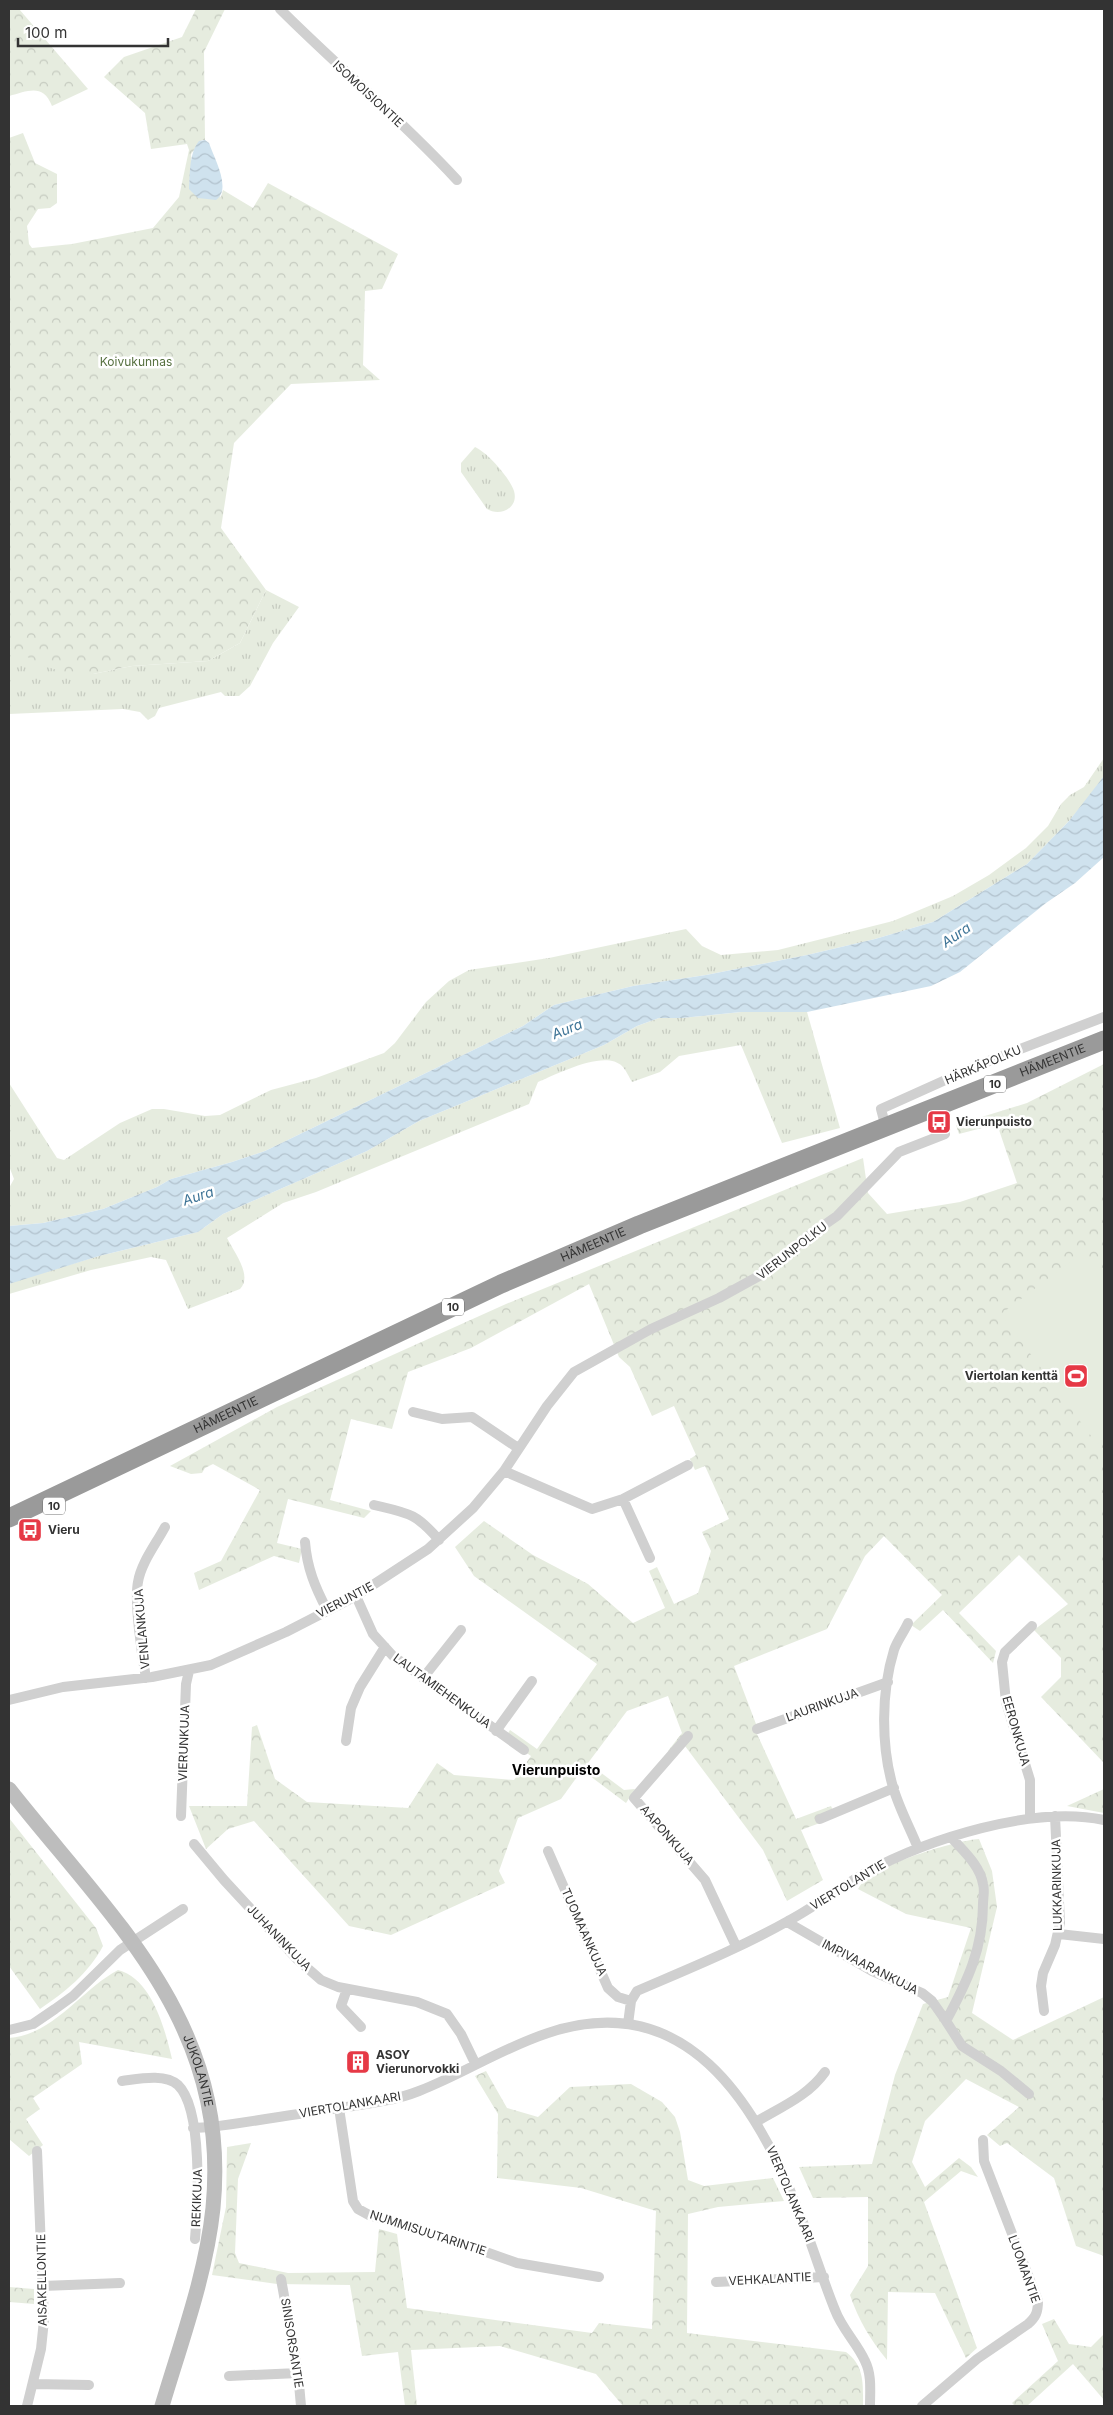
<svg xmlns="http://www.w3.org/2000/svg" width="1113" height="2415" viewBox="0 0 1113 2415" font-family="Inter,sans-serif">
  <defs>
    <pattern id="grass-tufts" width="24" height="20" patternUnits="userSpaceOnUse" patternTransform="scale(1.25)"><rect width="24" height="20" fill="#e6ecdf"/><path d="M3 7l-1-3M5 7V3M7 7l1-3M15 17l-1-3M17 17v-4M19 17l1-3" fill="none" stroke="#c6cbc0"/></pattern>
    <pattern id="forest-crowns" width="20" height="18" patternUnits="userSpaceOnUse" patternTransform="scale(1.25)"><rect width="20" height="18" fill="#e6ecdf"/><path d="M2 6a3 3 0 1 1 6 0M12 15a3 3 0 1 1 6 0" fill="none" stroke="#c6cbc0"/></pattern>
    <pattern id="water-waves" width="16" height="10" patternUnits="userSpaceOnUse" patternTransform="scale(1.25)"><rect width="16" height="10" fill="#cfe2ee"/><path d="M0 5q4-4 8 0t8 0" fill="none" stroke="#b2c2cd"/></pattern>
  </defs>
  <rect width="100%" height="100%" fill="#fff"/>
  <!-- grass -->
  <path fill="url(#grass-tufts)" d="M475,447C487,452 510,478 514,491C519,508 500,517 487,509L461,472V463Z
    M266,590L299,607L273,643L250,686L239,696H225L221,692L159,708L155,716L148,720L140,712L123,709L9,714V647L93,674L132,666L208,661L240,643Z
    M1104,758V776L1101,782L1069,821L1027,864L933,922L875,939L807,955L706,975L633,986L554,1005L523,1026L265,1151L232,1162L171,1179L157,1187L103,1209L43,1223L9,1226V1188L14,1179L9,1166V1083L57,1158L64,1160L120,1123L152,1109H164L205,1116L220,1115L271,1090L316,1078L384,1053L395,1043L426,1002L449,981L469,970L549,958L686,929L702,946L721,955L778,950L893,921L953,896L989,875L1026,848L1048,826L1061,804L1070,795L1084,787Z
    M741,1012H807L840,1128L782,1143L741,1045L679,1056L660,1072L632,1082C629,1077 626,1070 622,1066C605,1049 557,1074 538,1082L529,1104L316,1192L283,1203L227,1238C234,1252 253,1276 240,1289L188,1309L166,1260L151,1257L91,1270L9,1294V1284L18,1280L99,1256L198,1232L223,1214L367,1151L419,1121L604,1045L637,1026L659,1018H682Z"/>
  <!-- forest -->
  <path fill="url(#forest-crowns)" d="M9,9H19L88,89L52,106C43,83 28,91 9,96Z
    M196,9H225L204,52L205,140H202L191,154L192,170L189,182L221,197L223,190L253,208L268,183L398,254L382,289L365,291L363,365L380,380L291,384L234,443L221,528L266,590L240,643L208,661L132,666L93,674L67,673L44,666L9,647V138L23,133L35,163L57,174V203L50,208L38,209L27,226L29,244L32,248L72,244L153,228L179,197L189,150L187,144L151,149L145,113L104,77L124,57L182,37Z
    M1104,1064V1763L1041,1697L1061,1677V1658L1034,1630L1068,1604L1019,1555L959,1613L996,1651L993,1663L943,1610L920,1631L911,1625L942,1595L884,1536L865,1556L827,1629L734,1666L756,1724L780,1716L757,1734L796,1819L831,1806L836,1817L801,1830L823,1880L787,1901L763,1850L685,1746L676,1756L668,1751L682,1733L668,1696L627,1711L588,1763L624,1790L635,1789L626,1803L582,1770L561,1799L518,1818L499,1871L505,1883L391,1935L349,1926L254,1821L228,1829L206,1849L189,1806H247L252,1727L257,1725L275,1779L307,1802L408,1808L437,1763L454,1775L514,1780L531,1756L505,1738L510,1730L537,1749L597,1664L474,1576L455,1547L484,1521L533,1555L588,1584L633,1623L665,1608L649,1571L657,1567L674,1604L698,1593L711,1551L702,1532L729,1519L705,1466L695,1470L690,1459L696,1455L674,1406L652,1416L630,1367L619,1357L589,1284L471,1348L408,1372L392,1429L351,1419L330,1500L371,1511L364,1518L288,1499L277,1543L302,1549L299,1563L274,1556L199,1590L194,1573L221,1561L260,1490L213,1464L205,1468L202,1473L191,1474L170,1466L277,1407L506,1304L863,1158L868,1193L887,1214L960,1202L1017,1183L997,1124L959,1134L956,1125L1027,1103Z
    M1104,1789V1813L1067,1806Z
    M9,1818L96,1928L103,1946C88,1974 65,1992 40,2009L9,1966Z
    M979,1839L992,1871L997,1907L972,2013L1013,2040L1104,1997V2256L1076,2246L1054,2178L1007,2143L1000,2146L987,2135L1019,2107L966,2079L925,2121L912,2162L925,2187L959,2158L971,2167L978,2177L961,2171L924,2202L977,2348L966,2358L935,2293L888,2292L887,2360C870,2339 859,2321 850,2295L868,2266V2197L813,2198L799,2167L872,2164L895,2075L923,2004L948,1997L971,1928L906,1914L858,1889C860,1886 862,1882 865,1880C884,1863 953,1841 979,1839Z
    M118,1970C152,1979 165,2029 172,2059L79,2042L82,2064L33,2098L40,2109L26,2119L43,2145L29,2156L9,2139V2038C53,2035 82,1989 118,1970Z
    M486,2071L507,2108L538,2117L570,2087L631,2084L662,2102L675,2117L680,2132L688,2180L704,2186L773,2178L784,2201L718,2207L688,2214L687,2333L846,2352C865,2366 863,2385 863,2406H623L596,2374L500,2346L411,2350L417,2406H405L398,2352L362,2356L350,2285L277,2284L212,2275L226,2207L227,2147L251,2143L238,2179L235,2253L239,2263L288,2273L375,2272L379,2229L397,2234L407,2308L592,2333L599,2323L652,2329L656,2211L581,2188L497,2178L498,2114L475,2076Z
    M9,2287L34,2289V2304L9,2302Z
    M1054,2319L1069,2344L1091,2347L1104,2334V2400L1073,2364L1027,2406H1015L1012,2403L1058,2361L1042,2324Z"/>
  <!-- garden -->
  <path fill="#e6ecdf" d="M1082,1253L1104,1283V1439L1097,1444L1001,1314Z"/>
  <!-- water -->
  <path fill="url(#water-waves)" d="M205,140L209,143C214,158 232,189 216,200L198,198L189,189C190,174 189,153 199,141Z
    M1104,776V857L1075,883L1046,903L960,972L931,986L807,1012H741L682,1018H659L637,1026L604,1045L419,1121L367,1151L223,1214L198,1232L99,1256L9,1284V1226L43,1223L103,1209L157,1187L171,1179L232,1162L265,1151L523,1026L554,1005L633,986L706,975L807,955L875,939L933,922L1027,864L1069,821Z"/>
  <g fill="none" stroke-linecap="round" stroke-linejoin="round">
    <!-- street -->
    <path stroke="#d0d0d0" stroke-width="10" d="M280,9C338,67 402,120 457,180
      M886,1128L881,1109L981,1064L1104,1017
      M413,1412L442,1419L472,1417L518,1448
      M504,1471L592,1509L623,1499L688,1465
      M623,1499L650,1558
      M374,1505C408,1513 416,1513 439,1540
      M305,1542C307,1568 315,1587 327,1610
      M356,1596L373,1634L393,1656L524,1750
      M908,1623C904,1632 897,1641 894,1650C881,1692 881,1746 893,1787C899,1808 910,1828 918,1848
      M146,1678C142,1656 134,1602 138,1582C141,1563 156,1544 165,1527
      M423,1678L461,1630
      M9,1700L63,1687L152,1677L211,1665L286,1632L356,1596L428,1549L473,1508L504,1471L547,1406L574,1372L651,1329L719,1298L768,1271L807,1237L837,1216L899,1152L945,1134
      M757,1729L888,1682
      M496,1731L532,1681
      M688,1736L634,1798L705,1880L736,1946
      M346,1741L351,1708L360,1687L385,1647
      M181,1816L186,1684L189,1671
      M1030,1818V1780L1006,1702L1002,1662L1005,1652L1032,1626
      M820,1819L894,1788
      M951,1837C963,1851 980,1865 983,1884C985,1890 983,1898 983,1904C983,1949 967,1982 946,2021L962,2046L1001,2071L1029,2094
      M194,1844L224,1880L297,1959L321,1980L338,1987L417,2002L447,2014L461,2034L475,2063
      M548,1851L608,1988L618,1997L631,2001
      M787,1922L872,1971L922,1993L932,2001L946,2021
      M1059,1934L1104,1939
      M347,1989L341,2006L361,2027
      M1044,2011L1041,1986L1043,1973L1055,1945L1060,1923L1055,1816
      M628,2024L631,2001L637,1991C688,1969 740,1948 788,1921C815,1907 838,1888 865,1873C928,1839 1033,1805 1104,1820
      M9,2030L33,2024L55,2009L73,1996L120,1950L183,1909
      M122,2081C138,2079 165,2073 178,2085C203,2109 198,2205 195,2239
      M339,2108L353,2201L358,2209L369,2215L452,2240L517,2263L599,2277
      M756,2122C781,2107 808,2096 825,2072
      M193,2128L212,2127C255,2121 297,2114 339,2108C366,2104 394,2101 419,2091C463,2074 502,2048 548,2033C685,1987 756,2102 799,2212C812,2244 822,2278 835,2310C842,2329 857,2343 865,2361C872,2375 870,2391 870,2406
      M281,2279L298,2373L301,2406
      M716,2282L824,2277
      M43,2286L120,2283
      M229,2376L298,2373
      M33,2384L89,2385
      M27,2406L41,2349L44,2320L37,2151
      M922,2406L977,2359L1028,2324C1036,2317 1038,2312 1038,2301L984,2161L983,2140"/>
    <!-- secondary -->
    <path stroke="#bdbdbd" stroke-width="15" id="s1" d="M9,1789C113,1921 231,2023 213,2208C206,2275 181,2342 162,2406"/>
    <!-- highway -->
    <path stroke="#9a9a9a" stroke-width="19" id="s2" d="M9,1518L501,1284L639,1225L1104,1040"/>
  </g>
  <!-- icons -->
  <defs>
    <symbol id="bus-square" viewBox="-11 -11 22 22"><rect x="-9" y="-9" width="18" height="18" rx="4" fill="#e63946" stroke="#fff"/><path d="M-5-6H5V4H4V6H2V4H-2V6H-4V4H-5ZM-3.5-4V0h7V-4ZM-3.5 1.2v1.5H-2V1.2ZM2 1.2v1.5H3.5V1.2Z" fill="#fff"/></symbol>
    <symbol id="stadium-square" viewBox="-11 -11 22 22"><rect x="-9" y="-9" width="18" height="18" rx="4" fill="#e63946" stroke="#fff"/><path d="M0-5a6.5 5 0 1 0 0 10a6.5 5 0 1 0 0-10ZM-3.5-1.8h7v3.6h-7Z" fill="#fff"/></symbol>
    <symbol id="building-square" viewBox="-11 -11 22 22"><rect x="-9" y="-9" width="18" height="18" rx="4" fill="#e63946" stroke="#fff"/><path d="M-4-6H4V6H1V3H-1V6H-4ZM-2.5-4.3h1.7v1.8h-1.7ZM.8-4.3h1.7v1.8H.8ZM-2.5-1h1.7V.8h-1.7ZM.8-1h1.7V.8H.8Z" fill="#fff"/></symbol>
  </defs>
  <g fill-rule="evenodd">
    <use href="#bus-square" x="925" y="1108" width="28" height="28"/>
    <use href="#stadium-square" x="1062" y="1362" width="28" height="28"/>
    <use href="#bus-square" x="16" y="1516" width="28" height="28"/>
    <use href="#building-square" x="344" y="2048" width="28" height="28"/>
  </g>
  <g text-anchor="middle" stroke-width="5" stroke-linejoin="round" paint-order="stroke">
    <!-- shield labels -->
    <g fill="#fff" stroke="#707070" stroke-width="1">
      <rect x="984" y="1075.5" width="22" height="17" rx="4"/>
      <rect x="442" y="1298.5" width="22" height="17" rx="4"/>
      <rect x="43" y="1497.5" width="22" height="17" rx="4"/>
    </g>
    <g font-size="11" font-weight="bold" fill="#333">
      <text x="995" y="1088">10</text>
      <text x="453" y="1311">10</text>
      <text x="54" y="1510">10</text>
    </g>
    <!-- street labels -->
    <g font-size="12" fill="#333" stroke="#fff">
      <text transform="translate(368 94) rotate(43)" y="4">ISOMOISIONTIE</text>
      <text dy="4" stroke="none"><textPath href="#s2" startOffset="1140">HÄMEENTIE</textPath></text>
      <text transform="translate(983 1065) rotate(-23)" y="4">HÄRKÄPOLKU</text>
      <text dy="4" stroke="none"><textPath href="#s2" startOffset="645">HÄMEENTIE</textPath></text>
      <text transform="translate(792 1251) rotate(-38)" y="4">VIERUNPOLKU</text>
      <text dy="4" stroke="none"><textPath href="#s2" startOffset="240">HÄMEENTIE</textPath></text>
      <text transform="translate(345 1600) rotate(-28)" y="4">VIERUNTIE</text>
      <text transform="translate(142 1629) rotate(-95)" y="4">VENLANKUJA</text>
      <text transform="translate(442 1691) rotate(36)" y="4">LAUTAMIEHENKUJA</text>
      <text transform="translate(822 1705) rotate(-20)" y="4">LAURINKUJA</text>
      <text transform="translate(1016 1731) rotate(74)" y="4">EERONKUJA</text>
      <text transform="translate(184 1743) rotate(-88)" y="4">VIERUNKUJA</text>
      <text transform="translate(667 1835) rotate(49)" y="4">AAPONKUJA</text>
      <text transform="translate(848 1885) rotate(-31)" y="4">VIERTOLANTIE</text>
      <text transform="translate(1057 1885) rotate(-91)" y="4">LUKKARINKUJA</text>
      <text transform="translate(584 1932) rotate(66)" y="4">TUOMAANKUJA</text>
      <text transform="translate(279 1938) rotate(46)" y="4">JUHANINKUJA</text>
      <text transform="translate(870 1967) rotate(27)" y="4">IMPIVAARANKUJA</text>
      <text dy="4" stroke="none"><textPath href="#s1" startOffset="342">JUKOLANTIE</textPath></text>
      <text transform="translate(350 2105) rotate(-10)" y="4">VIERTOLANKAARI</text>
      <text transform="translate(790 2194) rotate(67)" y="4">VIERTOLANKAARI</text>
      <text transform="translate(197 2198) rotate(-88)" y="4">REKIKUJA</text>
      <text transform="translate(428 2233) rotate(18)" y="4">NUMMISUUTARINTIE</text>
      <text transform="translate(1024 2269) rotate(70)" y="4">LUOMANTIE</text>
      <text transform="translate(770 2279) rotate(-3)" y="4">VEHKALANTIE</text>
      <text transform="translate(42 2280) rotate(-91)" y="4">AISAKELLONTIE</text>
      <text transform="translate(292 2343) rotate(81)" y="4">SINISORSANTIE</text>
    </g>
    <!-- park labels -->
    <g font-size="12" fill="#56703f" stroke="#fff">
      <text x="136" y="366">Koivukunnas</text>
    </g>
    <!-- poi labels -->
    <g font-size="12" font-weight="bold" fill="#333" stroke="#fff" text-anchor="start">
      <text x="956" y="1126">Vierunpuisto</text>
      <text x="1058" y="1380" text-anchor="end">Viertolan kenttä</text>
      <text x="48" y="1534">Vieru</text>
      <text x="376" y="2059">ASOY<tspan x="376" dy="14">Vierunorvokki</tspan></text>
    </g>
    <!-- water labels -->
    <g font-size="14" font-style="italic" fill="#3f7597" stroke="#fff">
      <text transform="translate(956 935) rotate(-34)" y="5">Aura</text>
      <text transform="translate(567 1029) rotate(-22)" y="5">Aura</text>
      <text transform="translate(198 1196) rotate(-18)" y="5">Aura</text>
    </g>
    <!-- neighbourhood labels -->
    <g font-size="14" font-weight="bold" fill="#000" stroke="#fff">
      <text x="556" y="1775">Vierunpuisto</text>
    </g>
  </g>
  <!-- border -->
  <rect width="1113" height="2415" fill="none" stroke="#333333" stroke-width="20"/>
  <!-- scale -->
  <path d="M18 38v8h150v-8" fill="none" stroke="#333333" stroke-width="2.5"/>
  <text x="25" y="38" font-size="15" fill="#333333" stroke="#ffffff" stroke-width="4" paint-order="stroke">100 m</text>
</svg>
